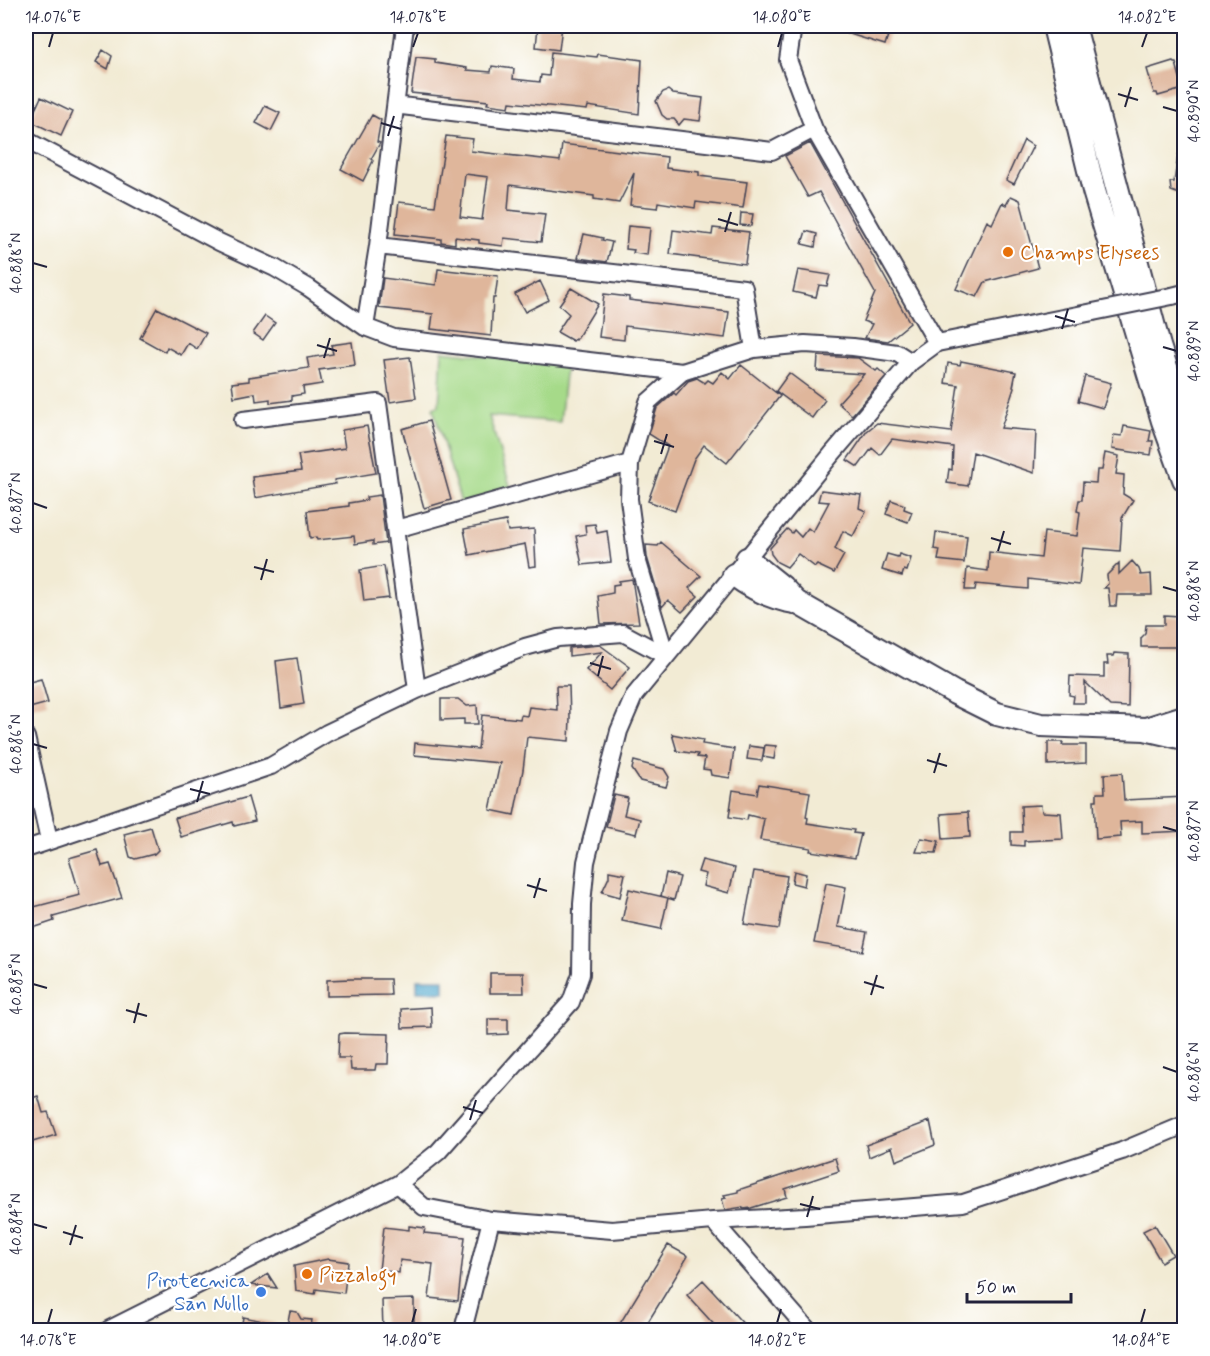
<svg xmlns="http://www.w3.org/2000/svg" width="1210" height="1356" viewBox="0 0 1210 1356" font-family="Mynerve,sans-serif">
  <rect width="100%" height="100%" fill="#fff"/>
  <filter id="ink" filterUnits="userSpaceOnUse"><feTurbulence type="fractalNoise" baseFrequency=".0167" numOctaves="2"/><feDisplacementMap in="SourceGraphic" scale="12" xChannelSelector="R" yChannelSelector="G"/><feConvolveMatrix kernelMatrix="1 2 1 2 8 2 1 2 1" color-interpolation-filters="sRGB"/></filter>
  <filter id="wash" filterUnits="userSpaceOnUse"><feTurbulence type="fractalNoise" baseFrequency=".008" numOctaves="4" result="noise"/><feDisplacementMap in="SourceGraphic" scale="24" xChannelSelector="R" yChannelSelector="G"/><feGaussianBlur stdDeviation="1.35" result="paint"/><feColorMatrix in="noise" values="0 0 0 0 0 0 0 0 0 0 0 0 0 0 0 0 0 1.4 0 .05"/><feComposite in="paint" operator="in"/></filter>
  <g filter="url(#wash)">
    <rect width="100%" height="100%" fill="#f2ebd4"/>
    <!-- green -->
    <path fill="#a6da89" stroke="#647e62" stroke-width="1.5" d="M442,351L566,365L560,422L489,416L511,489L461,503L433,408L439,406Z"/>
    <!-- water -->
    <path fill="#4fa7cc" stroke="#386484" stroke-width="1.5" d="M417,979H444V992L417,991Z"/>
    <g id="blocks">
      <!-- building -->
      <path fill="#dfb69b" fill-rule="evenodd" d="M538,26H562L559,50L536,47Z
        M830,26H891L885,45L830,28Z
        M103,50L112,56L108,69L96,62Z
        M551,52L597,57L598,54L642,60L639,114L588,106L587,110L510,102L509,107L487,104L488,101L411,93L416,57L435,59V63L467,68V70L491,72L492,66L514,69L513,79L540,82L541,75L549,76Z
        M1173,61L1174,63H1176L1183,89L1158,96L1157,93H1154L1147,69Z
        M668,90L673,94L703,98L700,121L684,119L679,125L674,119H667L662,115L656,101L663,92Z
        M41,97L72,112L61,136L30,121Z
        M265,106L280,113L271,131L256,123Z
        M372,115L381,120L377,142L380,143L371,159L373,161L363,181L341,169Z
        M446,136L473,139L471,151L560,161L562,144L667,157L666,168L699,172V176L747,182L743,208L696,202L695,208L658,202L657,208L630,205L634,173L619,203L594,199V196L510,185L508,210L545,214L541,242L504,238L503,246L479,243V240L455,237V244L441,242V239L395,234L399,202L435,206ZM465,174L488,177L482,220L460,217Z
        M1024,140L1033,146L1014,184L1006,180Z
        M810,143L910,323L888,341L865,338L872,324L863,321L875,293L819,192L808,197L785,156Z
        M1178,155H1185V196L1171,191L1170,182H1174Z
        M1011,196L1020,200L1038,268L985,282L977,297L956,289L987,221L992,224L1002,203L1006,205Z
        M741,213L753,214L751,226L740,225Z
        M628,226L650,228L647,255L633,253L634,250L626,249Z
        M713,228L749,232L745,264L670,254L673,230L712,235Z
        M806,231L817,234L815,247L802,244Z
        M584,234L603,238L602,240L612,242L607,262L578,258Z
        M438,269L498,276L495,298H493L491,336L431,329L433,314L379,308L383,278L436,285Z
        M798,270L830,275L827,286L819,285L816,297L793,292Z
        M540,281L549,300L525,312L515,294Z
        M571,288L598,304L576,340L575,339L573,341L557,332L569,314L559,305Z
        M604,294L629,297V300L729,312L725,338L625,326L624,340L599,337Z
        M157,308L206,333L197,349L188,343L181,355L167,347L165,352L140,338Z
        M265,316L275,323L263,340L253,333Z
        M352,342L355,365L319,370L322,384L303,387L304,394L292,396V400L270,403V399L256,401L255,393L234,397L232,383L249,381V377L309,368L307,358L333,354L331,345Z
        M818,356L858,358L876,371L878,369L886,376L852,415L838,403L864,374L817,371Z
        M410,357L416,398L390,402L384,360Z
        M961,361L1016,372L1013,387L1014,388L1001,428L1036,431L1034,473L973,452L968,486L947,483L949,469L952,470L953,447L892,439L880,455L872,448L858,467L847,460L867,431L877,423L951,432L958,385L945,383L948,363L960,365Z
        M741,365L780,396L727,463L704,445L694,459L675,511L648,501L668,446L649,434L657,408L674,393L676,395L688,381L697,378L705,383L708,380L713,383L722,372L730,379Z
        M789,373L825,400L812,418L776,391Z
        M1085,376L1111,383L1103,408L1078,401Z
        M429,421L451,500L424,508L402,429Z
        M367,426L376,473L334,480L335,484L255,498L252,477L301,471L298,455L345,448L342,430Z
        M1124,426L1151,431L1149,441H1153L1151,455L1112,449L1114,435L1122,436Z
        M1105,453L1119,456L1116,474L1124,475L1123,494L1133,500L1122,518L1120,551L1083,548L1079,585L1028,579V589L976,584L975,590H965L967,568L988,571L989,552L1041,558L1044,532L1077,536L1080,512L1077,511L1079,500H1082L1083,482L1096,483L1097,470H1102Z
        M821,490L861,495L859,508L866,511L853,536L843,531L835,549L844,555L834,573L817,565L815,567L798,554L787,567L777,562L771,554L770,548L787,529L792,533L794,530L801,537L808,528L813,532L829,502L818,501Z
        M380,495L386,543L373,545V541L355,544L354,536L317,540L316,537L310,538L307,511L349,506V503L367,500L366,497Z
        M891,500L905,505L904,509L912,512L908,522L886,514Z
        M506,521L508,531L534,529L536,566L529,567L525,544L469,555L464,529Z
        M595,524L597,533L607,531L611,562L582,565L576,536L586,534L585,525Z
        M936,532L967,536L964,563L938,560L940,550L934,549Z
        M661,542L701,576L689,588L698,596L682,612L668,600L662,607L647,557L646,545L658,546Z
        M887,554L898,557L899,554L911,558L907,571L904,570L902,576L882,570Z
        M1132,561L1139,569L1141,575L1151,574L1152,595H1117L1116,606H1110L1108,588H1104L1108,584L1107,575L1119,563V574Z
        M384,566L389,598L364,601L360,570Z
        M632,579L639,623L601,624L598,596L613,593V585L619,584V581Z
        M1164,615L1179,616V647H1141V638L1145,634L1146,625H1164Z
        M600,645L630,667L610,690L586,670L602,652L569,656V648Z
        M1114,653L1129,654L1128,707L1110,706L1085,682V703H1073L1074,696L1069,695L1070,676L1104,677V664H1108L1107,656H1113Z
        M297,658L304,704L281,708L276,661Z
        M41,679L48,703L26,709V683Z
        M556,686H569L570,718L569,741L527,737L523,770L514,815L490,810L500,763L414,755L415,743L478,749L482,715L520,719L521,715L527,716L529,707L557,710Z
        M441,699H458L467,706L477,705L478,724H464V719L441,720Z
        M672,734L703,740L702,744L734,749L730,778L711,775L710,770L703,769L705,758L697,757L698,754L677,751Z
        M1048,742H1063L1062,745H1086V763L1048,765Z
        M765,745L776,746L774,759L763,757Z
        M749,746L764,748L762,761L747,759Z
        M634,761L664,769L669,777L666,787L640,781L632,769Z
        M1122,773L1124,800L1185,797V831L1142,833V821L1120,822L1121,837L1096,839L1094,800H1097V793H1105L1104,774Z
        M759,784L810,792L806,817L808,818L807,823L854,830L853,833L861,834L855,858L810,851L811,848L760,840L764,819L748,815L747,820L729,817L733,790L757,794Z
        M614,795L628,798L624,815L640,819L636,834L606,827Z
        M248,797L255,821L234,826L233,822L181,837L175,818Z
        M1041,805L1042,812L1061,813L1063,839L1024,841V846L1011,845V832H1022L1021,806Z
        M968,812L970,837L943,839L941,814Z
        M151,827L158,850L154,854L135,859L130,857L124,834Z
        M921,838L939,841L936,853L916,852Z
        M97,850L102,866L110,864L122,898L53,917L54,921L30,929L26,915H28L26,909L80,895L69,858Z
        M702,860L735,868L729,893L703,886L706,874L698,872Z
        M609,871L625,874L620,897L602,892L609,877Z
        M754,871L787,876L779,929L744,924Z
        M794,871L806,874L804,886L792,883Z
        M666,873L680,877L674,900L661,896Z
        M826,883L846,887L838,927L867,932L863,951L814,943Z
        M629,889L668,898L661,929L622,921Z
        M490,973H523L524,993H490Z
        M351,979H390L391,995L327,996V980Z
        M431,1007L432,1027L402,1028L401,1009Z
        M488,1019H508V1034L488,1035Z
        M345,1033L389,1034L388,1064H376L375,1070H351L350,1058H338L339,1034Z
        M38,1096L43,1113L48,1112L56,1135L26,1144V1100Z
        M930,1121L935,1145L896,1161L892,1147L869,1157L866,1145Z
        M835,1158L839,1171L785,1189L787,1197L751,1208L744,1209L743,1207L725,1210L722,1199L726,1198L724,1195L738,1192V1190Z
        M1155,1225L1173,1255L1161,1262L1143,1231Z
        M409,1226L425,1228L424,1233L465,1237L458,1301L429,1298L433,1264L400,1260L399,1273L379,1270L384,1227L409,1230Z
        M668,1245L688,1256L664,1296L643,1330H616Z
        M328,1259L348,1262L344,1293L316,1289L315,1294L296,1291L294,1266Z
        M268,1274L277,1288L251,1285Z
        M703,1280L749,1330H719L687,1295Z
        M414,1299V1330H383L382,1300Z
        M290,1311L297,1312L301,1319L312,1320L310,1330H241L243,1317L287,1326Z"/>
    </g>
  </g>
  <g filter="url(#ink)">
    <use href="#blocks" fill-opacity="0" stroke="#414052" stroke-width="1.5"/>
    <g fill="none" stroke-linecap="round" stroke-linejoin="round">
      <defs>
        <path id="minor" d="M793,26L788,60L814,129L937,343
          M402,106L772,151L814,129
          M26,140L219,242L275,268L309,288L365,327L394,338L682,372
          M378,246L744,288L754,349
          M1172,296L1184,293
          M365,327L378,246L405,26
          M243,420L378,403L417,690
          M396,529L630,463
          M666,656L637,559L629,499L630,463L648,402L682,372L754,349L805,344L853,347L897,353L911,362
          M26,737L49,840
          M26,849L271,766L327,733L417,690L525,647L558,638L623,633L666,656
          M398,1184L424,1207L491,1220L612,1230L713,1221L805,1216L963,1203L1122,1151L1184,1125
          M713,1221L808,1330
          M108,1330L398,1184L438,1152L571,1002L581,974L582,904L586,862L619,731L634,696L832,454L911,362L937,343L1093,312
          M463,1330L491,1220"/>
        <path id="highway" d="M1054,26L1094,191L1163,421L1184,479
          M1074,26L1159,346L1184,422
          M747,559L782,587L796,602L955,693L997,714L1041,725L1145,729L1184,738
          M734,575C753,589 771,598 794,602
          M1146,729L1184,717"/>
      </defs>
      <!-- minor casing -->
      <use href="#minor" stroke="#414052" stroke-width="20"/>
      <!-- highway casing -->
      <use href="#highway" stroke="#414052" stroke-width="26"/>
      <!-- minor -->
      <use href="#minor" stroke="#fff" stroke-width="16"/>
      <!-- highway -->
      <use href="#highway" stroke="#fff" stroke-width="22"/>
      <defs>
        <path id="minor-bridge" d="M1093,312L1172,296"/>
      </defs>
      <!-- minor-bridge casing -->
      <use href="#minor-bridge" stroke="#414052" stroke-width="20" stroke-linecap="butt"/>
      <!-- minor-bridge -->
      <use href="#minor-bridge" stroke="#fff" stroke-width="16"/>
    </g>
  </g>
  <!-- ticks -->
  <path fill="none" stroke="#22223b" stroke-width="2" d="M49,47L53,33M413,47L418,33M778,47L782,33M1142,47L1147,33M1118,94L1138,100M1125,107L1131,87M1163,107L1177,111M381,123L401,129M388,136L394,116M718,219L738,225M725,232L731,212M33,263L47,267M1055,316L1075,322M1062,329L1068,309M317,345L337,351M1163,347L1177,351M324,358L330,338M654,441L674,447M661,454L667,434M33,503L47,508M991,538L1011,544M998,551L1004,531M254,567L274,572M261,580L267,559M1163,587L1177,591M590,663L611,669M598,676L603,656M33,744L47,748M927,760L947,766M934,773L940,753M190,789L210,794M197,802L203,781M1163,827L1177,831M527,885L547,891M534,898L540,878M864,982L884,988M33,984L47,988M871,995L877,975M126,1010L147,1016M134,1023L139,1003M1163,1067L1177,1072M463,1107L483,1113M470,1120L476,1100M800,1204L820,1209M807,1217L813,1196M33,1224L47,1228M63,1232L83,1238M70,1245L76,1225M48,1323L52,1309M412,1323L416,1309M777,1323L781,1309M1141,1323L1145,1309"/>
  <!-- markers -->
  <g fill="#e8710a" stroke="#fff" stroke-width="2">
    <circle cx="1008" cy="252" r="6"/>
    <circle cx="307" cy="1274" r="6"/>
  </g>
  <circle fill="#3f7fe0" stroke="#fff" stroke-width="2" cx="261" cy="1292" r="6"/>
  <g text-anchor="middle" stroke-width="4.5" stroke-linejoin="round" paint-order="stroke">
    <!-- food labels -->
    <g font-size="20" fill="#c56008" stroke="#fff" text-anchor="start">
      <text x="1020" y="259">Champs Elysees</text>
      <text x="319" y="1281">Pizzalogy</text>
    </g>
    <!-- shop labels -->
    <g font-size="20" fill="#366cbe" stroke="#fff" text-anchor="end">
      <text x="249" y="1287">Pirotecnica<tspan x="249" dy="23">San Nullo</tspan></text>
    </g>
  </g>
  <!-- margin -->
  <rect width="1210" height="1356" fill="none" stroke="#fff" stroke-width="66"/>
  <!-- scale -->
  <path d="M967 1293v9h104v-9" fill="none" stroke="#22223b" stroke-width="3"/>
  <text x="976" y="1293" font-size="18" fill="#22223b" stroke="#ffffff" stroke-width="4.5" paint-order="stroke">50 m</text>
  <rect x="33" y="33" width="1144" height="1290" fill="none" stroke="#22223b" stroke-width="2"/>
  <g font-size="15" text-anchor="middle" fill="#22223b">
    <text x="53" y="22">14.076°E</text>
    <text x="418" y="22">14.078°E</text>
    <text x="782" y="22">14.080°E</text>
    <text x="1147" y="22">14.082°E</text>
    <text transform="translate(1194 111) rotate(-90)" y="5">40.890°N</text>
    <text transform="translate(16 263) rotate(-90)" y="5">40.888°N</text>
    <text transform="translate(1194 351) rotate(-90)" y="5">40.889°N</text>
    <text transform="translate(16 503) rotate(-90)" y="5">40.887°N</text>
    <text transform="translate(1194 591) rotate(-90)" y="5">40.888°N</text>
    <text transform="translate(16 744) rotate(-90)" y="5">40.886°N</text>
    <text transform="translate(1194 831) rotate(-90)" y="5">40.887°N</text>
    <text transform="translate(16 984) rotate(-90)" y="5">40.885°N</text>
    <text transform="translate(1194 1072) rotate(-90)" y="5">40.886°N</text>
    <text transform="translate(16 1224) rotate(-90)" y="5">40.884°N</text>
    <text x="48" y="1345">14.078°E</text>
    <text x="412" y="1345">14.080°E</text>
    <text x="777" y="1345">14.082°E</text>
    <text x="1141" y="1345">14.084°E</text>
  </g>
</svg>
